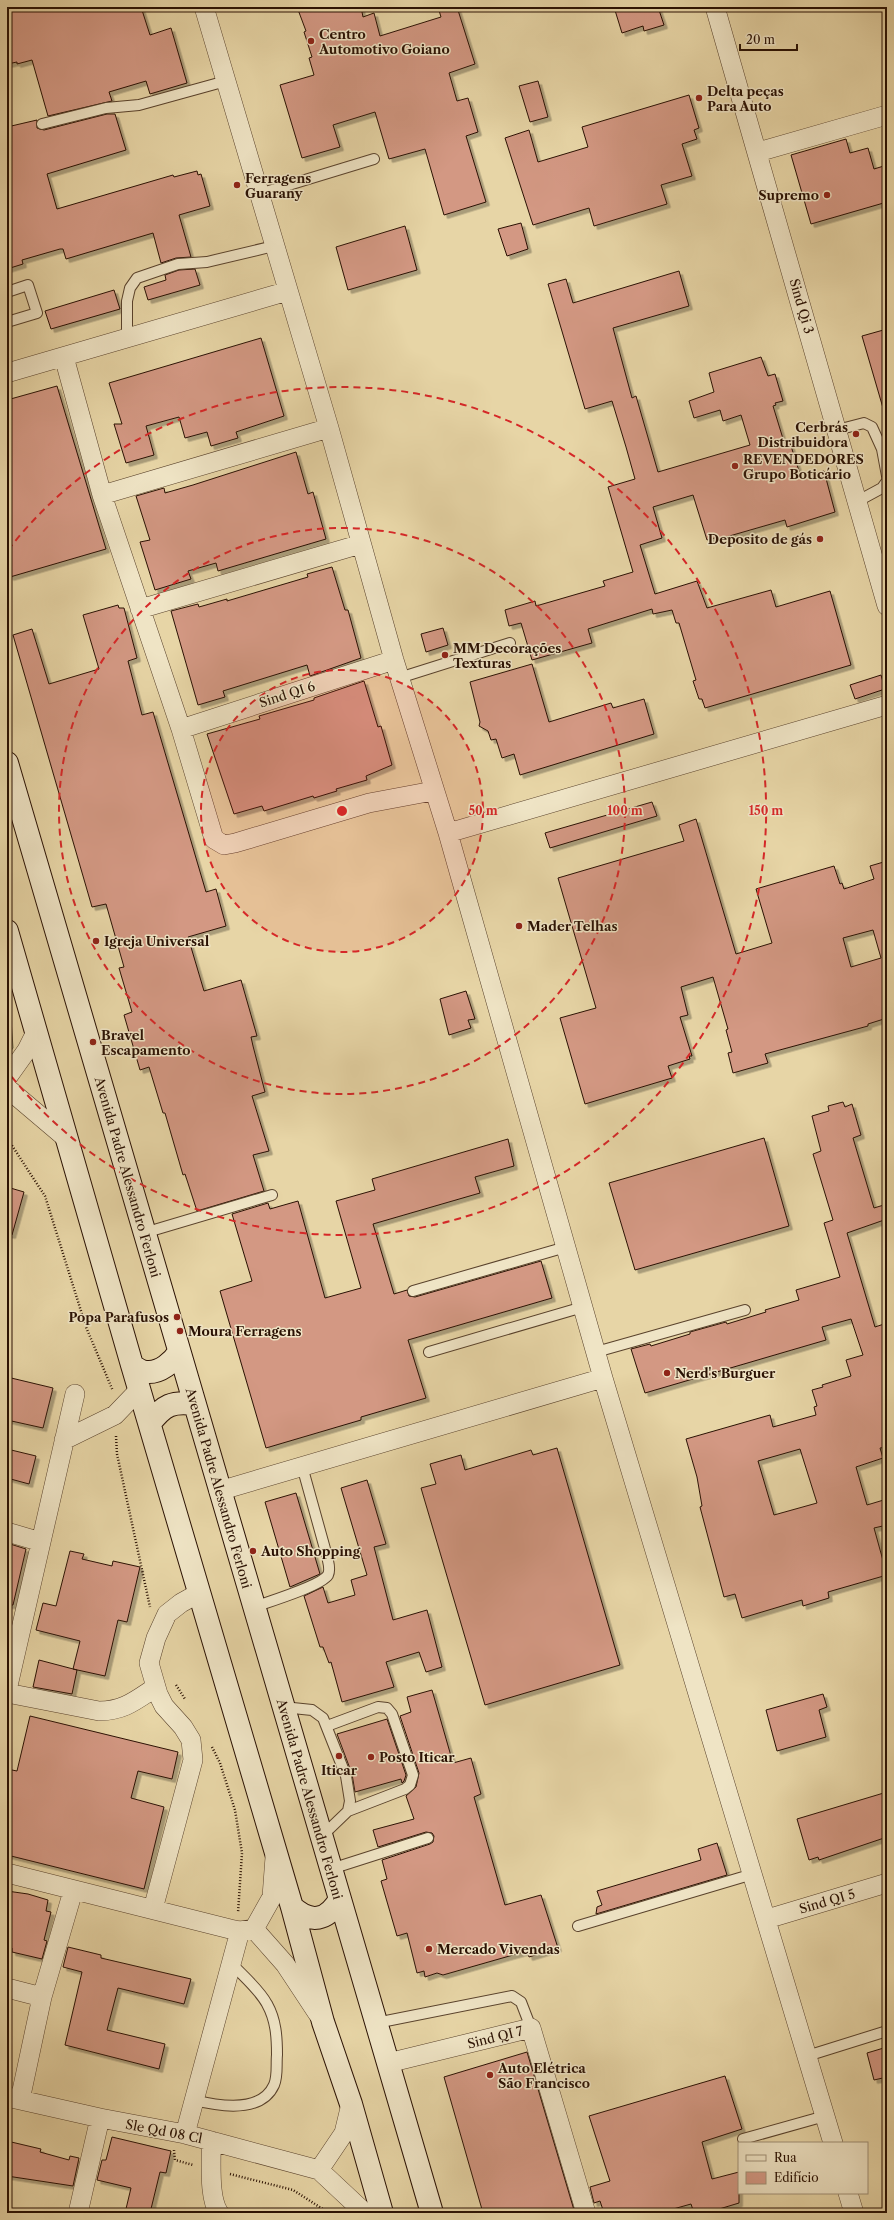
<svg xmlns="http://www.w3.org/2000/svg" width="894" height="2220" viewBox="0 0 894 2220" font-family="'Libre Caslon Text',serif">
  <defs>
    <filter id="shadow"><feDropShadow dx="3.5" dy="3.5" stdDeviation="0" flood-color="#0004"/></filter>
  </defs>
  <rect width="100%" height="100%" fill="#e7d5a6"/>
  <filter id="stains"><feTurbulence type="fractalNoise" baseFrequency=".005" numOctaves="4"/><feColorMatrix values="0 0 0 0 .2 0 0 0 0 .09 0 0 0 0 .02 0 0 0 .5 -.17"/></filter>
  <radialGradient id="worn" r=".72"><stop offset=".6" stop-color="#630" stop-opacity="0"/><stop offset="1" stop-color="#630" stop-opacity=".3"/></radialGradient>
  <!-- green -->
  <path fill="#b3be89" stroke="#6e6846" d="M7,1006L11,1019L13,1048L7,1056Z"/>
  <!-- building -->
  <path fill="#d39883" stroke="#2a1103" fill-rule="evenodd" filter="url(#shadow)" d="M7,7H141L150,35L171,28L187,83L150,94L146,81L109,92L112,101L48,116L32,60L17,64V62L7,64Z
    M297,7H361L363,17L374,13L380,36L441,17L438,7H457L475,64L449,73L457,101L468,98L478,132L466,136L486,202L444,215L425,149L389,159L375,112L333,125L340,147L302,158L280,85L314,75L309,58L312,57L304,32L306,31Z
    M614,7H658L664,25L644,31L643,26L622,33Z
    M538,81L548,117L530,122L519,86Z
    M689,95L699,128L694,130L697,139L682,144L692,176L661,185L667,204L594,226L589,208L533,225L505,138L529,130L538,162L588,147L582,127Z
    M107,114H115L126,150L47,174L57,209L173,175L174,177L197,171L198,175L201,174L210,206L179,215L191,257L176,258L161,263L153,233L66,259L63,249H60L22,260L23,264L7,269V155L11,154L7,138V127L37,120V128L44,130Z
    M846,139L850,153L868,148L874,169L887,165V202L811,224L791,155Z
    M521,223L528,249L507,256L498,229Z
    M405,226L417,270L348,290L336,247Z
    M195,269L200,285L148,300L144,287L166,280L165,275L179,270Z
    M679,271L689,306L613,328L632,398L636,396L658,472L750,445L741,415L723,421L720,410L694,418L689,401L714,392L709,373L761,357L768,376L775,374L783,401L775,403L776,405L773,406L784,442L789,440L801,477L824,471L835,512L787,527L785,520L719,539L718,537L707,540L693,495L653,507L662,538L640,545L655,594L697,581L707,608L771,590L776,607L830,591L851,665L705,708L702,699H699L693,681L696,680L679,623H676L672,610L653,614L652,609L588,629L592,643L532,660L521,623L509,626L505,610L535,601L536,606L605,586L603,581L633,572L608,487L635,479L626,447L612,401L585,409L548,284L566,279L573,303Z
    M114,290L120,309L51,329L45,311Z
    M887,329V407L883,408L862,336Z
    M261,338L284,416L236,432L238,438L211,446L207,432L185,438L179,417L146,426L154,455L126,463L114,424H122L109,383Z
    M57,386L106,549L10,577L7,567V400Z
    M296,452L308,494L313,492L326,539L218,571L216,563L188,571L191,579L155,590L140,542L150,540L136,496L164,488L165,493L193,485Z
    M332,567L345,610H348L361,658L310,676L307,665L223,691L225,697L198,705L171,611L198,604L199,607L227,599V601L308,577L307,574Z
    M118,605L119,608H124L137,658L128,661L142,715L153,712L206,892L216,889L226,926L188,937L204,991L241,980L257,1036L251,1037L253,1046L265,1092L252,1096L269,1151L253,1155L264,1191L197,1211L185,1174L183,1175L165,1113H163L149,1067L140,1070L124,1015L132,1012L119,968L124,967L106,904L92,907L13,635L32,629L49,684L99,669L83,615Z
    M443,628L448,645L426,652L421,634Z
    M532,664L549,722L611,703L613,708L644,699L654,734L520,775L514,754L502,758L496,739L491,740L488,731L479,726L480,722L470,682Z
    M881,675L885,689L855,699L850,685Z
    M364,681L378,727L381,726L392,765L366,776L367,780L336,789L337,791L314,798L313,796L264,811L262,806L234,814L207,734L260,719L259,716L314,700V698Z
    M652,802L657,816L550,848L545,833Z
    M696,819L736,954L772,943L756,889L834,866L840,884L842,883L844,889L874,879L870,866L887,861V1018L868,1024V1026L765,1054L768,1063L733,1073L728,1053L732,1052L726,1030L728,1029L713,977L681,987L688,1015L680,1017L692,1056H689L690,1059L668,1066L672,1078L585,1104L560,1018L596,1008L558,878L684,841L679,825ZM873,930L881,958L851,967L843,938Z
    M466,991L475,1019L468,1020L471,1028L449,1035L440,999Z
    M843,1102L845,1107L852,1104L861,1135L853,1138L874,1208L887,1204V1219L847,1233L875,1327L887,1323V1447L880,1448L883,1458L856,1467L867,1505L887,1499V1525L874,1528L887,1575L828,1592L829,1598L803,1606L802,1600L742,1618L735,1594L724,1597L700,1507L702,1506L697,1477L686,1439L770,1415L773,1427L816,1415L814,1407L817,1406L812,1390L823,1387L822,1385L851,1376L846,1360L863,1355L851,1319L822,1327L826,1340L645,1393L631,1349L650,1344L651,1346L690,1334V1332L726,1322L727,1324L766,1312L765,1310L799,1300L796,1290L840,1277L824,1223L833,1220L813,1154L821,1151L812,1116L829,1111L828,1106ZM800,1449L817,1503L774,1515L758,1461Z
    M764,1138L789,1226L635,1270L609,1183Z
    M508,1139L514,1166L475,1177L480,1193L373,1224L394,1294L407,1290L409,1296L415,1297L541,1261L552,1298L408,1340L426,1398L361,1417V1420L266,1448L220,1291L252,1281L232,1214L268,1203L270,1209L298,1201L325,1298L361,1288L336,1201L375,1190L372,1179Z
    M7,1187L24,1192L12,1235L7,1234Z
    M7,1377L53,1388L43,1428L7,1420Z
    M557,1448L620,1665L485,1705L421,1488L436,1484L430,1464L461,1455L465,1470L531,1450L533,1455Z
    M7,1449L36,1456L29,1484L7,1478Z
    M367,1480L386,1544L374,1547L393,1620L427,1610L442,1667L426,1672L419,1652L386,1662L394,1687L342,1702L331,1662L329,1663L323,1647H320L304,1596L323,1587L328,1603L355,1595L351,1580L367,1575L341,1488Z
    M296,1493L320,1574L290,1587L265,1502Z
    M7,1543L26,1549L13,1605H7Z
    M70,1551L84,1554L82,1559L112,1566L113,1561L140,1567L127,1622L118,1620L105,1676L73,1669L80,1641L36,1630L43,1603L56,1606Z
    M39,1660L77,1670L72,1694L33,1687Z
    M432,1690L453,1763L471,1758L481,1794L474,1797L505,1905L541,1895L558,1948L529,1957L527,1951L443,1975L437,1973L425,1977L424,1971L417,1973L407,1933L397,1936L381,1881L387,1879L382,1860L430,1844L433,1842L434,1836L432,1833L426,1832L378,1847L373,1830L414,1819L406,1796L416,1787L419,1773L400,1716L411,1712L407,1697Z
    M823,1694L827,1707L819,1710L826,1737L777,1751L766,1710Z
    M30,1716L178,1752L172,1779L138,1771L131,1798L164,1807L144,1889L7,1855V1769L17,1771Z
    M387,1719L406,1775L404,1781L402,1783L401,1779L355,1792L352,1774L337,1734Z
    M887,1792V1837L819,1860L818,1857L809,1860L797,1819Z
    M717,1843L727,1875L596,1914L597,1907L602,1905L597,1891L701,1860L698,1849Z
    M7,1891L28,1894L48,1900L46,1911L51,1912L44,1940L47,1941L42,1959L12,1952V1948L7,1947Z
    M68,1947L101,1955V1958L191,1979L184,2004L118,1988L107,2030L165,2044L159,2069L65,2045L82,1972L63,1967Z
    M887,2047V2077L874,2080L867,2053Z
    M527,2052L574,2210L564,2213H483L444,2077Z
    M725,2076L742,2129L702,2142L712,2179L739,2172V2203L706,2213H694L691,2204L659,2213H604L600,2201L594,2203L590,2187L610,2181L589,2116Z
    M112,2137L171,2151L166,2173L160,2172L150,2213H125L131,2188L97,2180L102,2160H106Z
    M7,2141L41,2149L40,2152L69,2160L70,2156L79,2158L73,2186L7,2176Z"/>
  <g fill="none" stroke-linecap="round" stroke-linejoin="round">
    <defs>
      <path id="service" d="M42,124L106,108L139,105L226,81
        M259,194L374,159
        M7,292L28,285L37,313L7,322
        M127,338V301L130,288L137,278L178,264L207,262L274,246
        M837,430L864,423L872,427L882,449L887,476
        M858,501L882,488L887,481
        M399,678L510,643
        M144,1233L272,1195
        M413,1291L566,1247
        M429,1352L583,1307
        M596,1352L745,1310
        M254,1607C268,1602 321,1586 328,1575C331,1569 328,1562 327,1556L302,1466
        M283,1707L312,1710L323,1718L346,1776L350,1801L348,1811L322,1836
        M327,1726L378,1707L387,1708L392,1714L413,1775L410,1785L405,1789L348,1811
        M331,1869L428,1838
        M578,1926L753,1874
        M376,2023L512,1996L521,2002L531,2028
        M807,2056L887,2031
        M194,2100C218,2106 261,2114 274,2085C278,2076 276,2064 277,2055C277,2037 276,2020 267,2004C259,1989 243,1976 231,1963
        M743,2139L825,2116"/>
      <path id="minor" d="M204,7L329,428L394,660L448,833L603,1378L833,2143
        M715,7L887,606
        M758,152L887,115
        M64,357L102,495L181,729L214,839L224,845L235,843L369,803L433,791
        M7,373L288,291
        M102,495L329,428
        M140,609L361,544
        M181,729L394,660
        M448,833L887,705
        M7,1078L27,1050L36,1032
        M7,1088L66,1138
        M64,1440L115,1415L139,1390
        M219,1491L603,1378
        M7,1532L41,1542
        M7,1690L75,1394
        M7,1693L99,1711C124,1711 136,1700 156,1687
        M7,1873L230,1929L240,1931L254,1929
        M153,1909L193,1760L191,1740L183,1727L164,1706L158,1694L149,1663L156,1638L167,1614L181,1603L199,1593
        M767,1919L887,1883
        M254,1929L285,1964L318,2014
        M254,1929L272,1897L275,1857
        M7,1988L42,1997
        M388,2063L531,2028L586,2213
        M7,2097L100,2118L185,2134L319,2170L365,2213
        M20,2100L42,1997L73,1891
        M185,2134L240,1931
        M211,2141C212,2160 208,2197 219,2213
        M319,2170L344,2133L351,2104
        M848,2193L854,2213
        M78,2213L100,2118"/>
      <path id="secondary" d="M7,763L432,2213
        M7,931L132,1365L292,1907L323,2022L351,2104L382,2213
        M132,1365C136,1368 142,1372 147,1372C160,1373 173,1362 179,1352
        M150,1423C164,1405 172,1401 195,1404
        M292,1907C311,1924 327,1921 340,1899"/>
    </defs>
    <!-- service casing -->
    <use href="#service" stroke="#59422c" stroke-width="12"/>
    <!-- minor casing -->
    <use href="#minor" stroke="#59422c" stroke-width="20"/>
    <!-- secondary casing -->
    <use href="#secondary" stroke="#2a1103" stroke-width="24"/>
    <!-- path -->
    <path stroke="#2a1103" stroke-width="2.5" stroke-dasharray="1 2" stroke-linecap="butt" d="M7,1138L45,1196L86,1327L113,1391
      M116,1436L117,1454L150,1607
      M176,1685L185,1699
      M212,1747L220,1763L235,1810L242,1853L238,1913
      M174,2150L175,2160L193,2165
      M230,2174L293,2190L329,2213"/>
    <!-- service -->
    <use href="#service" stroke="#efe4c5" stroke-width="10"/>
    <!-- minor -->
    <use href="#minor" stroke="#efe4c5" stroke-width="19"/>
    <!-- secondary -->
    <use href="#secondary" stroke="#efe4c5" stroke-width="22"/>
  </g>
  <!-- distance rings -->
  <circle cx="342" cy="811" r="141" fill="#d62828" fill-opacity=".12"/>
  <g fill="none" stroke="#d62828" stroke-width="2" stroke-dasharray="7 5">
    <circle cx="342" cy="811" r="141"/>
    <circle cx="342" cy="811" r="283"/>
    <path d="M8 550A424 424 0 1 1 8 1072"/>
  </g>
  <!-- markers -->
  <g fill="#8f2418" stroke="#efe4c5" stroke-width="1.5">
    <circle cx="311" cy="41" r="4"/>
    <circle cx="699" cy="98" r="4"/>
    <circle cx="237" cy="185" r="4"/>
    <circle cx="827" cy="195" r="4"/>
    <circle cx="856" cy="434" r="4"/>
    <circle cx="735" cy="466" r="4"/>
    <circle cx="820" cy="539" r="4"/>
    <circle cx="445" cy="655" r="4"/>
    <circle cx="519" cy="926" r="4"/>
    <circle cx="96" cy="941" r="4"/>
    <circle cx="93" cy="1042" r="4"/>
    <circle cx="177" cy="1317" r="4"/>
    <circle cx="180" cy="1331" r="4"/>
    <circle cx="667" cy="1373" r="4"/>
    <circle cx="253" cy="1551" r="4"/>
    <circle cx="339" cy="1756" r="4"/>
    <circle cx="371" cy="1757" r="4"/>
    <circle cx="429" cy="1949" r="4"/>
    <circle cx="490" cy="2075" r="4"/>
  </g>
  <g text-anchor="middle" stroke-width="3" stroke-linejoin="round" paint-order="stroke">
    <!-- poi labels -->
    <g font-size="13" font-weight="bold" fill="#2a1103" stroke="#efe4c5" text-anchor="start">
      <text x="319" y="39">Centro<tspan x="319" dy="15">Automotivo Goiano</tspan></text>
      <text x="707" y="96">Delta peças<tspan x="707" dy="15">Para Auto</tspan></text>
      <text x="245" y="183">Ferragens<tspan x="245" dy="15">Guarany</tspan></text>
      <text x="819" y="200" text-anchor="end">Supremo</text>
      <text x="848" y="432" text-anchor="end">Cerbrás<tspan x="848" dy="15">Distribuidora</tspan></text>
      <text x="743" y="464">REVENDEDORES<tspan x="743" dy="15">Grupo Boticário</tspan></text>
      <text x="812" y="544" text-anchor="end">Deposito de gás</text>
      <text x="453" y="653">MM Decorações<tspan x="453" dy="15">Texturas</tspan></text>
      <text x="527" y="931">Mader Telhas</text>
      <text x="104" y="946">Igreja Universal</text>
      <text x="101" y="1040">Bravel<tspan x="101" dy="15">Escapamento</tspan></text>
      <text x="169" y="1322" text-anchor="end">Popa Parafusos</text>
      <text x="188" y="1336">Moura Ferragens</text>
      <text x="675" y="1378">Nerd's Burguer</text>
      <text x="261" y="1556">Auto Shopping</text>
      <text x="379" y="1762">Posto Iticar</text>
      <text x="339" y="1775" text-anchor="middle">Iticar</text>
      <text x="437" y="1954">Mercado Vivendas</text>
      <text x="498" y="2073">Auto Elétrica<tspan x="498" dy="15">São Francisco</tspan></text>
    </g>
    <!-- street labels -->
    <g font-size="13" fill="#2a1103" stroke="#efe4c5">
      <text transform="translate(802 306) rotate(74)" y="5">Sind Qi 3</text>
      <text transform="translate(287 694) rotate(-18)" y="5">Sind QI 6</text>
      <text transform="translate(128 1177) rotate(74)" y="5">Avenida Padre Alessandro Ferloni</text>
      <text transform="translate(219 1488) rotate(74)" y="5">Avenida Padre Alessandro Ferloni</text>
      <text transform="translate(310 1799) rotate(74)" y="5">Avenida Padre Alessandro Ferloni</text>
      <text transform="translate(827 1901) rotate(-16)" y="5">Sind QI 5</text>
      <text transform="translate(495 2037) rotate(-14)" y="5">Sind QI 7</text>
      <text transform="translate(164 2131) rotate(11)" y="5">Sle Qd 08 Cl</text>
    </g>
  </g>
  <circle cx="342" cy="811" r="6" fill="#d62828" stroke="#efe4c5" stroke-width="2"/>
  <g font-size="12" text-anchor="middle" font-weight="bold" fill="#d62828" stroke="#efe4c5" stroke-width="3" stroke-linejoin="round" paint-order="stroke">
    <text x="483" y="815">50 m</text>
    <text x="625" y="815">100 m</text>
    <text x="766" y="815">150 m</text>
  </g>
  <!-- margin -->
  <rect width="894" height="2220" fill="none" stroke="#e7d5a6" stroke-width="24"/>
  <rect x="8" y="8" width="878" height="2204" fill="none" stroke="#2a1103" stroke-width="2"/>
  <rect x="12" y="12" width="870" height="2196" fill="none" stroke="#2a1103"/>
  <!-- legend -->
  <rect x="738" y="2142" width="130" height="52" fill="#efe4c5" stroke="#a09077"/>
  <rect x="746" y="2155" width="20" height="6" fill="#efe4c5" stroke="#a09077"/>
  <text x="774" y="2162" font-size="12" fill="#2a1103">Rua</text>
  <rect x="746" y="2172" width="20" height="12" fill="#d39883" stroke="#a09077"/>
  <text x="774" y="2182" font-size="12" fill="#2a1103">Edifício</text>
  <!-- scale -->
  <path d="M740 44v6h57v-6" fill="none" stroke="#2a1103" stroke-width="2"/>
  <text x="746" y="44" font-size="12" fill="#2a1103" stroke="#efe4c5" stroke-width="3" paint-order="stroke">20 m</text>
  <rect width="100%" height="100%" filter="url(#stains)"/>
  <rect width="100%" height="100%" fill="url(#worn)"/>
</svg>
